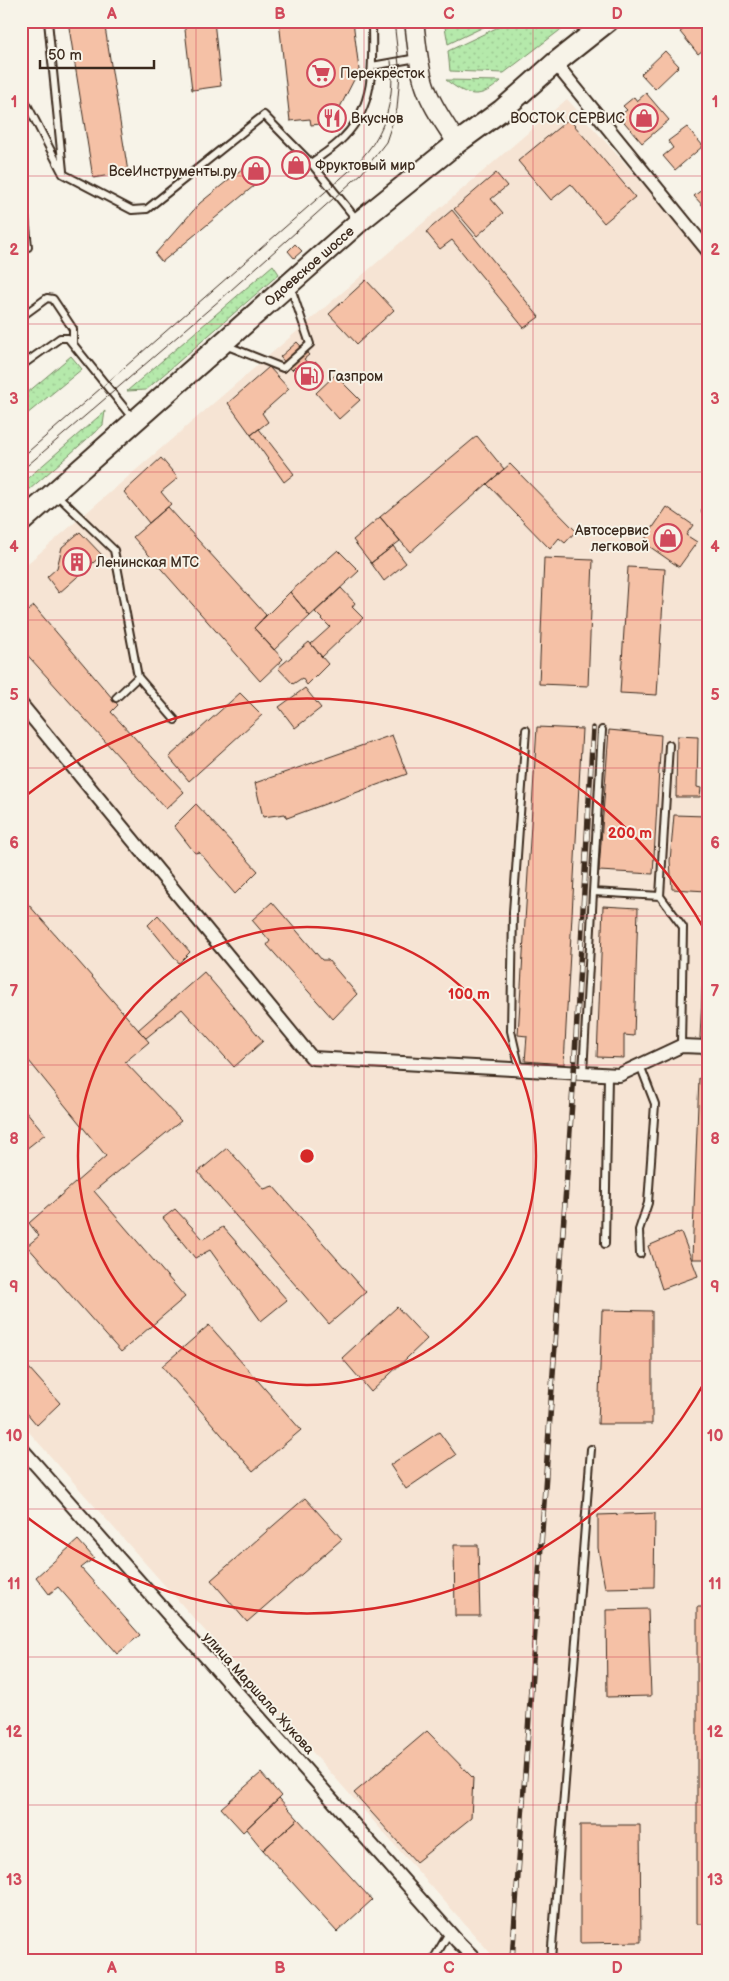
<svg xmlns="http://www.w3.org/2000/svg" width="729" height="1981" viewBox="0 0 729 1981" font-family="'Balsamiq Sans',sans-serif">
  <defs>
    <pattern id="grass-dots" width="8" height="8" patternUnits="userSpaceOnUse" patternTransform="scale(1.25)"><rect width="8" height="8" fill="#b5e9ab"/><path d="M2 2h.1M6 6h.1" fill="none" stroke="#9dc893" stroke-width="1.8" stroke-linecap="round"/></pattern>
  </defs>
  <rect width="100%" height="100%" fill="#f7f3e8"/>
  <filter id="ink" filterUnits="userSpaceOnUse"><feTurbulence type="fractalNoise" baseFrequency=".02" numOctaves="2"/><feDisplacementMap in="SourceGraphic" scale="10" xChannelSelector="R" yChannelSelector="G"/><feConvolveMatrix kernelMatrix="1 2 1 2 8 2 1 2 1" color-interpolation-filters="sRGB"/></filter>
  <g filter="url(#ink)">
    <!-- built -->
    <path fill="#f6e4d4" d="M567,99L708,256V1958L493,1956L21,1423V569Z"/>
    <!-- grass -->
    <path fill="url(#grass-dots)" stroke="#788a64" d="M444,21H496L448,44Z
      M511,21H572L504,73L450,71L448,51Z
      M446,80L501,81C480,100 468,97 446,80Z
      M273,265L279,274L146,390L127,391Z
      M71,356L82,369L21,419V398Z
      M105,411L103,425L21,497V484Z"/>
    <!-- building -->
    <path fill="#f5c1a6" stroke="#3b2a1e" d="M68,21H104L128,172L93,178Z
      M184,21H214L221,86L192,90Z
      M279,21H353L359,70L336,115L329,116L330,123L311,125L310,119L290,121Z
      M695,21L708,37V46L698,54L680,32Z
      M665,51L679,66L655,89L641,74Z
      M646,93L669,120L642,143L619,116L627,110L623,106L634,97L637,101Z
      M569,119L635,197L604,223L571,184L551,200L518,161Z
      M687,127L703,146L675,170L663,156L673,148L668,141Z
      M293,157L303,168L298,173L288,161Z
      M253,160L266,176L162,262L155,254L200,203Z
      M496,173L507,186L491,199L503,213L477,236L454,209Z
      M708,185V204L704,207L694,196Z
      M452,210L539,317L524,328L452,240L440,249L426,232Z
      M295,244L302,251L294,258L288,251Z
      M366,280L394,310L357,344L329,314Z
      M297,342L309,355L304,359L311,367L302,375L295,367L292,370L280,357Z
      M316,362L323,370L308,384L301,376Z
      M269,367L289,389L262,413L268,422L251,435L228,403Z
      M335,375L360,400L339,419L316,393Z
      M259,429L294,474L284,482L251,435Z
      M477,436L504,469L410,552L380,517Z
      M161,458L178,478L161,492L171,504L149,523L124,492Z
      M510,464L576,531L565,543L559,538L550,549L487,484Z
      M708,505V527L701,510Z
      M168,507L266,615L254,628L283,659L260,681L133,537Z
      M667,507L693,525L686,535L697,542L679,567L643,542Z
      M380,517L400,541L371,563L353,540Z
      M80,532L102,555L59,593L47,577L57,568L62,547Z
      M393,546L406,563L384,581L371,563Z
      M338,550L359,571L310,616L290,592Z
      M544,558L593,560L588,686L539,684Z
      M628,567L665,569L657,695L620,693Z
      M341,588L355,603L352,607L363,618L322,657L311,644L330,627L315,612Z
      M290,592L310,616L274,650L254,628Z
      M34,606L118,705L111,712L184,792L166,809L21,648V608L25,613Z
      M309,642L328,664L307,685L302,678L293,684L278,668Z
      M305,688L321,708L295,728L279,707Z
      M240,693L262,715L189,781L169,757Z
      M537,727L582,729L564,1064L525,1061L527,1036L518,1035Z
      M609,730L661,735L653,874L599,871Z
      M392,735L407,774L287,818L285,814L263,817L255,783Z
      M677,736L698,737L697,787L701,788L700,797H676Z
      M196,804L258,871L235,894L199,852L195,853L174,826Z
      M674,815L706,816V829H708V1039L700,1038L707,891L672,889L670,861Z
      M21,896L149,1042L125,1062L181,1121L94,1191L185,1297L121,1352L27,1246L39,1236L29,1223L106,1156L21,1051Z
      M272,902L322,960H328L357,994L333,1019L267,945L270,941L252,920Z
      M603,906L638,908L634,1036L624,1035V1058L597,1057Z
      M158,915L190,952L179,963L148,925Z
      M204,972L263,1041L234,1067L182,1009L146,1038L138,1030Z
      M699,1078H708V1259H692Z
      M21,1105L45,1134L21,1153Z
      M227,1148L264,1189L273,1186L366,1292L329,1324L198,1172Z
      M175,1209L203,1239L223,1227L287,1300L261,1321L210,1250L195,1258L163,1218Z
      M681,1232L698,1276L662,1289L648,1246Z
      M397,1307L427,1339L371,1392L342,1358Z
      M602,1310L652,1311V1424H598Z
      M209,1325L301,1430L253,1471L162,1366Z
      M21,1359L60,1403L37,1425L21,1406Z
      M439,1432L456,1455L406,1489L390,1465Z
      M305,1498L342,1539L247,1622L211,1580Z
      M655,1513L654,1587L605,1588L598,1548V1515Z
      M78,1540L94,1558L81,1568L140,1635L117,1654L58,1587L49,1594L36,1577Z
      M454,1545H478L480,1616H455Z
      M697,1607H708V1924H697Z
      M648,1609L651,1696L607,1697L606,1610Z
      M427,1731L473,1778L471,1818L416,1862L354,1793Z
      M261,1773L281,1796L243,1832L221,1808Z
      M279,1798L298,1819L263,1850L246,1829Z
      M298,1819L372,1900L337,1932L263,1850Z
      M580,1825H640L641,1942L580,1943Z"/>
    <g fill="none" stroke-linecap="round" stroke-linejoin="round">
      <defs>
        <path id="lane" d="M48,21L63,171
          M372,66L417,58
          M21,93L63,174L132,210L147,209L264,115L311,163L357,220
          M311,163C322,155 335,147 344,137C374,106 373,67 372,27
          M21,176L28,247
          M21,317L47,298L53,299L73,329V343
          M225,345L283,368L310,344L291,288
          M21,366L60,338H68L134,420
          M57,495L114,550L138,677L116,698
          M138,677L175,720
          M593,892L660,896L683,927L681,1046
          M660,896L669,745
          M520,1070L511,1031L513,912L526,730
          M583,1073L602,730
          M605,1244L608,1075
          M640,1254L639,1230L648,1203L655,1104L640,1065
          M433,1960L450,1931
          M551,1960L591,1449"/>
        <path id="street" d="M555,63L708,251
          M21,704L312,1058L619,1075L681,1046L708,1047
          M21,1448L457,1941L476,1960"/>
        <path id="secondary" d="M414,21C417,43 418,66 425,86C432,107 446,125 457,143"/>
        <path id="primary" d="M21,522L359,222L457,143L502,110L555,63L608,21"/>
      </defs>
      <!-- lane casing -->
      <use href="#lane" stroke="#3b2a1e" stroke-width="10"/>
      <!-- street casing -->
      <use href="#street" stroke="#3b2a1e" stroke-width="16"/>
      <!-- secondary casing -->
      <use href="#secondary" stroke="#3b2a1e" stroke-width="21"/>
      <!-- primary casing -->
      <use href="#primary" stroke="#3b2a1e" stroke-width="24"/>
      <!-- lane -->
      <use href="#lane" stroke="#f7f3e8" stroke-width="6"/>
      <!-- street -->
      <use href="#street" stroke="#f7f3e8" stroke-width="12"/>
      <!-- secondary -->
      <use href="#secondary" stroke="#f7f3e8" stroke-width="18"/>
      <!-- primary -->
      <use href="#primary" stroke="#f7f3e8" stroke-width="20"/>
      <!-- tram -->
      <path stroke="#3b2a1e" stroke-width="1" d="M21,458L356,165C363,156 372,147 377,137C390,114 394,86 391,61
        M21,471L221,299L362,173L386,142L397,109L400,74L394,21"/>
      <defs>
        <path id="rail" d="M512,1960L574,1073L593,728"/>
      </defs>
      <!-- rail casing -->
      <use href="#rail" stroke="#3b2a1e" stroke-width="5.5"/>
      <!-- rail -->
      <use href="#rail" stroke="#f7f3e8" stroke-width="4" stroke-dasharray="11" stroke-linecap="butt"/>
    </g>
  </g>
  <!-- grid -->
  <path fill="none" stroke="#d1495b" stroke-width="1" stroke-opacity="0.55" d="M196,21V1960M364,21V1960M533,21V1960M21,176H708M21,324H708M21,472H708M21,620H708M21,768H708M21,916H708M21,1065H708M21,1213H708M21,1361H708M21,1509H708M21,1657H708M21,1805H708"/>
  <!-- distance rings -->
  <g fill="none" stroke="#d62828" stroke-width="2.5">
    <circle cx="307" cy="1156" r="229"/>
    <path d="M707 1378A457 457 0 0 1 23 1514M23 798A457 457 0 0 1 707 934"/>
  </g>
  <!-- icons -->
  <defs>
    <symbol id="supermarket-ring" viewBox="-11 -11 22 22"><circle r="9.5" fill="#f7f3e8" stroke="#d1495b" stroke-width="1.5"/><path d="M-6-5.5h2.5l.6 2H6L4.5 2H-2.5L-4.4-4H-6ZM-1.5 3.2a1.3 1.3 0 1 0 .1 0ZM3 3.2a1.3 1.3 0 1 0 .1 0Z" fill="#d1495b"/></symbol>
    <symbol id="restaurant-ring" viewBox="-11 -11 22 22"><circle r="9.5" fill="#f7f3e8" stroke="#d1495b" stroke-width="1.5"/><path d="M-5-6h1v4h1v-4h1v4h1v-4h1v5L-1.5 .5V6h-2V.5L-5-1ZM5-6V6H3V1.5H1.5Q1.5-4 5-6Z" fill="#d1495b"/></symbol>
    <symbol id="shop-ring" viewBox="-11 -11 22 22"><circle r="9.5" fill="#f7f3e8" stroke="#d1495b" stroke-width="1.5"/><path d="M-5-2.5h2.3a2.7 3.5 0 0 1 5.4 0H5L5.5 6h-11ZM-1.5-2.5h3a1.5 2.3 0 0 0-3 0Z" fill="#d1495b"/></symbol>
    <symbol id="fuel-ring" viewBox="-11 -11 22 22"><circle r="9.5" fill="#f7f3e8" stroke="#d1495b" stroke-width="1.5"/><path d="M-5.5-6h7V0h2V4h1.3V-2.5L3-4.5l.8-.8L6-3V5H2.5V1h-1V6h-7ZM-4.2-4.7v3.2H.2V-4.7Z" fill="#d1495b"/></symbol>
    <symbol id="building-ring" viewBox="-11 -11 22 22"><circle r="9.5" fill="#f7f3e8" stroke="#d1495b" stroke-width="1.5"/><path d="M-4-6H4V6H1V3H-1V6H-4ZM-2.5-4.3h1.7v1.8h-1.7ZM.8-4.3h1.7v1.8H.8ZM-2.5-1h1.7V.8h-1.7ZM.8-1h1.7V.8H.8Z" fill="#d1495b"/></symbol>
  </defs>
  <g fill-rule="evenodd">
    <use href="#supermarket-ring" x="305" y="57" width="32" height="32"/>
    <use href="#restaurant-ring" x="316" y="102" width="32" height="32"/>
    <use href="#shop-ring" x="628" y="102" width="32" height="32"/>
    <use href="#shop-ring" x="280" y="149" width="32" height="32"/>
    <use href="#shop-ring" x="240" y="155" width="32" height="32"/>
    <use href="#fuel-ring" x="293" y="360" width="32" height="32"/>
    <use href="#shop-ring" x="652" y="522" width="32" height="32"/>
    <use href="#building-ring" x="61" y="546" width="32" height="32"/>
  </g>
  <g text-anchor="middle" stroke-width="4" stroke-linejoin="round" paint-order="stroke">
    <!-- poi labels -->
    <g font-size="14" fill="#3b2a1e" stroke="#f7f3e8" text-anchor="start">
      <text x="340" y="78">Перекрёсток</text>
      <text x="351" y="123">Вкуснов</text>
      <text x="625" y="123" text-anchor="end">ВОСТОК СЕРВИС</text>
      <text x="315" y="170">Фруктовый мир</text>
      <text x="237" y="176" text-anchor="end">ВсеИнструменты.ру</text>
      <text x="328" y="381">Газпром</text>
      <text x="649" y="535" text-anchor="end">Автосервис<tspan x="649" dy="16">легковой</tspan></text>
      <text x="96" y="567">Ленинская МТС</text>
    </g>
    <!-- street labels -->
    <g font-size="14" fill="#3b2a1e" stroke="#f7f3e8">
      <text transform="translate(309 266) rotate(-41)" y="5">Одоевское шоссе</text>
      <text transform="translate(259 1693) rotate(48)" y="5">улица Маршала Жукова</text>
    </g>
  </g>
  <circle cx="307" cy="1156" r="8" fill="#d62828" stroke="#f7f3e8" stroke-width="2.5"/>
  <g font-size="15" text-anchor="middle" font-weight="bold" fill="#d62828" stroke="#f7f3e8" stroke-width="4" stroke-linejoin="round" paint-order="stroke">
    <text x="630" y="838">200 m</text>
    <text x="469" y="999">100 m</text>
  </g>
  <!-- margin -->
  <rect width="729" height="1981" fill="none" stroke="#f7f3e8" stroke-width="55"/>
  <!-- scale -->
  <path d="M40 60v8h114v-8" fill="none" stroke="#3b2a1e" stroke-width="2.5"/>
  <text x="48" y="60" font-size="15" fill="#3b2a1e" stroke="#f7f3e8" stroke-width="4" paint-order="stroke">50 m</text>
  <rect x="28" y="28" width="674" height="1926" fill="none" stroke="#d1495b" stroke-width="2"/>
  <g font-size="16" text-anchor="middle" font-weight="bold" fill="#d1495b">
    <text x="112" y="19">A</text>
    <text x="280" y="19">B</text>
    <text x="449" y="19">C</text>
    <text x="617" y="19">D</text>
    <text x="14" y="107">1</text>
    <text x="715" y="107">1</text>
    <text x="14" y="255">2</text>
    <text x="715" y="255">2</text>
    <text x="14" y="404">3</text>
    <text x="715" y="404">3</text>
    <text x="14" y="552">4</text>
    <text x="715" y="552">4</text>
    <text x="14" y="700">5</text>
    <text x="715" y="700">5</text>
    <text x="14" y="848">6</text>
    <text x="715" y="848">6</text>
    <text x="14" y="996">7</text>
    <text x="715" y="996">7</text>
    <text x="14" y="1144">8</text>
    <text x="715" y="1144">8</text>
    <text x="14" y="1292">9</text>
    <text x="715" y="1292">9</text>
    <text x="14" y="1441">10</text>
    <text x="715" y="1441">10</text>
    <text x="14" y="1589">11</text>
    <text x="715" y="1589">11</text>
    <text x="14" y="1737">12</text>
    <text x="715" y="1737">12</text>
    <text x="14" y="1885">13</text>
    <text x="715" y="1885">13</text>
    <text x="112" y="1973">A</text>
    <text x="280" y="1973">B</text>
    <text x="449" y="1973">C</text>
    <text x="617" y="1973">D</text>
  </g>
</svg>
